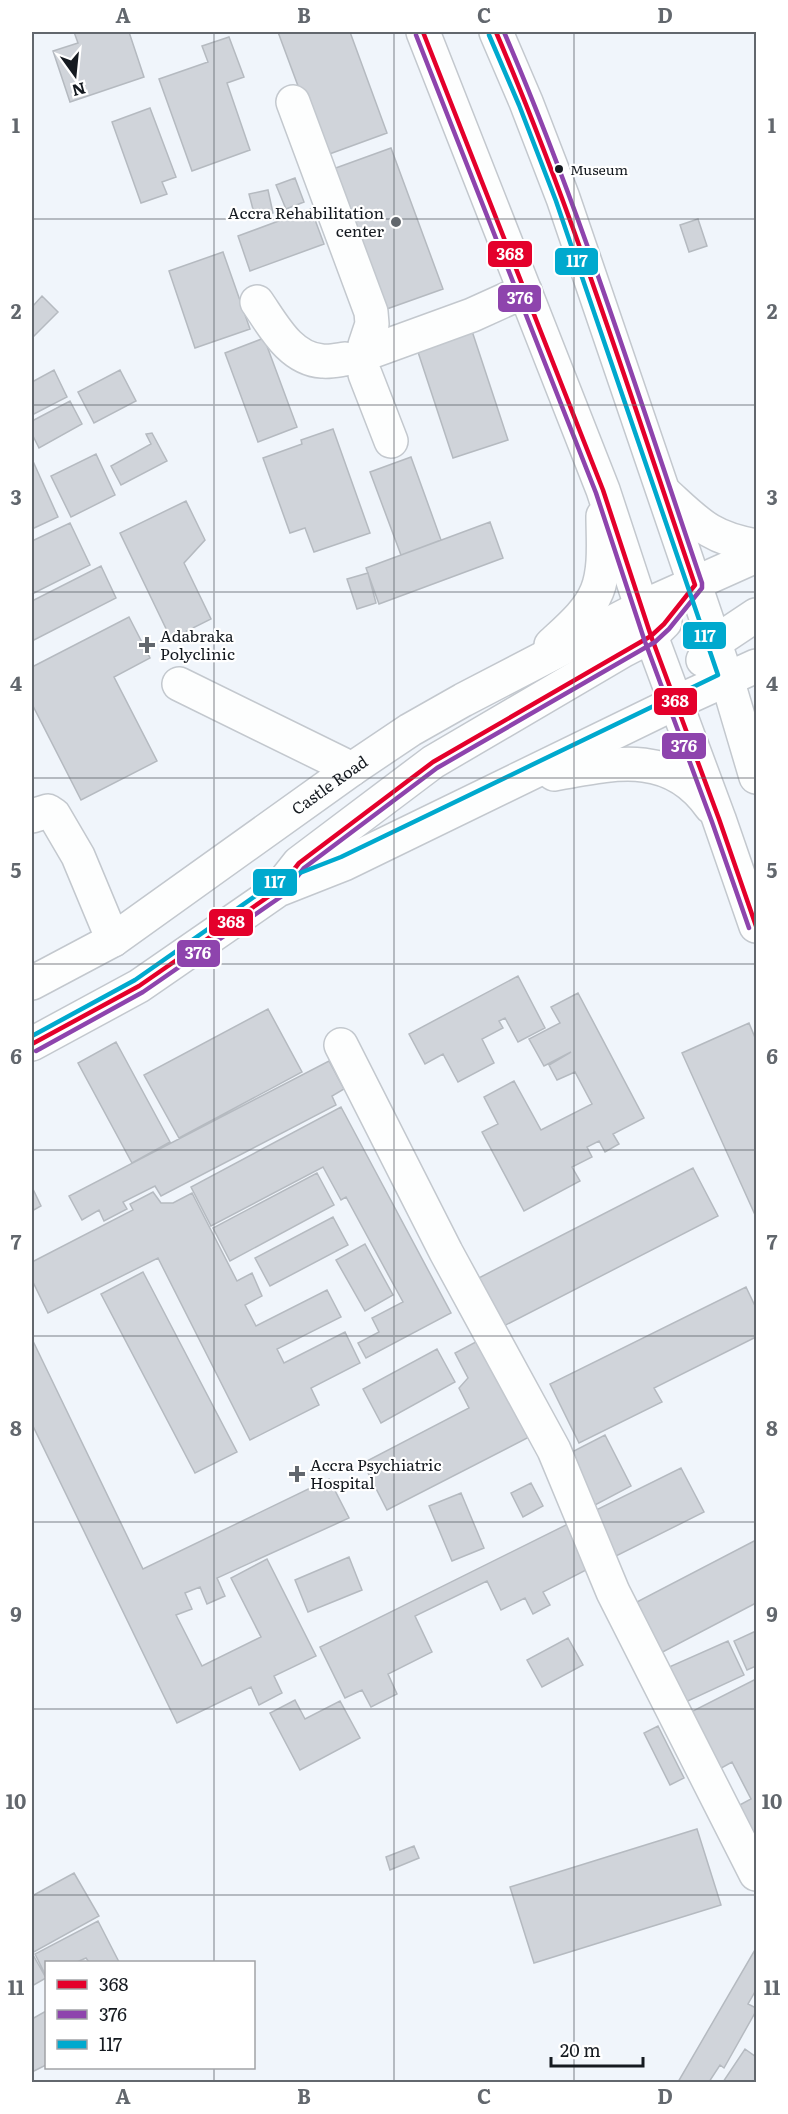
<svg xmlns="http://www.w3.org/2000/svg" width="788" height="2114" viewBox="0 0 788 2114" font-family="Literata,serif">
  <rect width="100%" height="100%" fill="#f0f5fb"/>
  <!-- building -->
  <path fill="#d0d4da" stroke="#b5bac0" stroke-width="1.5" d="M74,32H129L144,77L70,102L53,51L78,43Z
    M278,32H350L387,133L324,156Z
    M229,37L244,77L227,83L250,150L192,171L159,79L208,62L202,46Z
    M150,108L176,177L162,182L167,194L141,203L112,122Z
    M391,148L443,289L384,310L333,169Z
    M295,178L304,202L286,209L276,185Z
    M268,190L273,213L255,217L249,194Z
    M311,209L324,244L250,271L238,236Z
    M698,219L707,246L689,252L680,225Z
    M223,252L250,329L195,348L169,271Z
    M42,296L58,312L32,338V307Z
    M470,325L508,440L453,458L415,343Z
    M264,338L297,427L258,442L225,353Z
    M54,370L67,397L32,415V382Z
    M120,370L136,401L94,423L78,392Z
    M70,401L82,424L39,448L32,434V421Z
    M333,429L370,533L314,552L305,528L290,533L263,458L302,444L301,440Z
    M152,433L167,461L121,485L111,466L151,444L146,434Z
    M96,454L115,495L71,517L51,476Z
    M411,457L441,540L401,555L370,472Z
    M32,459L58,517L32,529Z
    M186,501L205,540L184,563L211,619L171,639L120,533Z
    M490,522L503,558L379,604L366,568Z
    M70,523L90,565L32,594V541Z
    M101,566L116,598L32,641V601Z
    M368,573L376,603L357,609L347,579Z
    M129,617L150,658L114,677L157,761L81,800L32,704V667Z
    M518,976L545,1028L518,1042L505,1018L499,1021L503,1028L482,1039L494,1063L458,1082L443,1054L425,1064L409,1034Z
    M578,993L644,1118L613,1134L619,1144L605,1152L599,1141L587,1147L592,1157L572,1167L580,1181L524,1211L482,1132L498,1124L484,1097L514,1081L541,1130L592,1104L575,1072L557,1080L549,1065L571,1052L544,1066L529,1039L560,1023L551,1007Z
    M268,1009L302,1072L179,1138L144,1075Z
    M749,1023L756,1040V1217L682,1053Z
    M116,1042L170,1142L132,1163L78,1063Z
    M329,1061L344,1089L332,1096L336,1105L161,1196L155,1186L123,1202L127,1209L104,1221L99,1210L82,1220L69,1196Z
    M341,1107L451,1313L366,1358L358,1343L379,1332L372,1318L403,1302L346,1197L341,1200L323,1167L211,1226L191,1187Z
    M693,1168L718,1216L492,1332L467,1284Z
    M317,1173L334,1205L230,1261L213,1228Z
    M32,1187L41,1206L32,1211Z
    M153,1192L161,1203H173L192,1193L237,1281L252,1273L262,1296L245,1305L256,1326L327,1290L341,1317L277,1349L284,1363L345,1332L360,1363L311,1388L319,1405L250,1440L158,1258L48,1313L32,1280V1262L133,1210L130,1204Z
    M333,1217L348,1245L270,1286L255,1258Z
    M365,1244L393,1295L365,1311L336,1260Z
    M143,1272L237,1452L195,1473L101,1294Z
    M746,1287L756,1308V1337L654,1388L662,1402L579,1443L550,1384Z
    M487,1336L537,1433L387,1510L363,1463L469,1408L459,1388L468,1378L455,1353Z
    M32,1339L143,1569L329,1479L349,1518L217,1578L225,1596L207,1604L200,1587L185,1593L192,1609L176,1615L202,1666L261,1637L231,1578L267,1559L316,1656L274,1676L282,1693L259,1705L251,1687L177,1723L32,1424Z
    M437,1349L455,1382L381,1423L363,1389Z
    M605,1435L631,1486L595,1505L568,1454Z
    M681,1468L704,1512L612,1558L590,1513Z
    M531,1483L543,1506L523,1517L511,1493Z
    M461,1493L484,1548L452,1561L429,1506Z
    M570,1523L592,1567L543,1592L550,1605L533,1614L525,1598L501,1610L487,1581L415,1616L432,1652L388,1674L397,1694L371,1707L362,1690L345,1698L320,1647Z
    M756,1540V1603L657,1655L631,1605Z
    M349,1557L362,1590L308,1612L295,1580Z
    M756,1631V1666L747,1670L734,1641Z
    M568,1638L583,1665L542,1687L527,1660Z
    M728,1641L744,1675L677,1706L660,1671Z
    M756,1679V1844L734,1808L751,1799L732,1762L716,1771L687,1714Z
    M295,1700L305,1719L340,1701L360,1738L300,1770L270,1713Z
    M658,1726L684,1778L670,1785L644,1733Z
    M697,1829L721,1905L534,1963L510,1887Z
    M414,1846L419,1858L390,1870L386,1857Z
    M74,1873L99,1916L32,1953V1896Z
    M98,1921L119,1962H89L86,1958L77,1962H46V1976L35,1954Z
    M756,1948V1990L748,2004L756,2008V2011L724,2068L720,2065L709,2082H678Z
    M32,1953L46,1978L32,1986Z
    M46,2011V2065L32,2072V2019Z
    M745,2049L756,2057V2082H723Z"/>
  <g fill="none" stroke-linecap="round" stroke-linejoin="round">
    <defs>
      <path id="minor" d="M293,102L371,312L372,324L365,345
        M257,302C273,325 290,359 322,361C329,362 338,360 345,359
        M373,351L472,315L525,291
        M365,374L391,441
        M179,684L352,769
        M32,816L48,811L54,815L78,856L113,940
        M341,1045L446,1252L554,1450L613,1592L756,1874"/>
      <g id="major">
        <path d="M423,32L603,490L651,636L719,819L756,926"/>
        <path d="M496,32L526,102L563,198L727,679L756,777"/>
        <path d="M665,493C699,524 710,538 756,546"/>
        <path d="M551,645C568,629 588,613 597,591C606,569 603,539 603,516"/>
        <path d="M703,660L714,643L756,615"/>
        <path d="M554,774C614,763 671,749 711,807"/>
        <path d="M284,882L299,863L433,762L624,650L651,636L665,622"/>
        <path id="s1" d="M32,983L113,940L352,769L410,730L463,700L642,607L756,556"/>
        <path d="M32,1044L139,986L278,890L344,864L677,702L756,666"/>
      </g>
    </defs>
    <!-- minor casing -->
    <use href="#minor" stroke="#c3c8ce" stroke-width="36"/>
    <!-- major casing -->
    <use href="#major" stroke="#c3c8ce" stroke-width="36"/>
    <!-- minor -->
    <use href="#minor" stroke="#fdfefe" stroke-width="33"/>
    <!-- major -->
    <use href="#major" stroke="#fdfefe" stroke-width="33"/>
    <defs>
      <path id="bus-1" d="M423,32L603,490L651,636L719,819L756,926
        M32,1044L139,986L278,890L299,863L433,762L651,636L664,624L695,585C632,400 573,212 496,32"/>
      <path id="bus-2" d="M416,35L596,493L644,639L712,822L749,928
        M36,1051L143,992L282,896L304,868L437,768L655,642L669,629L702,588V583C639,398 581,211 504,32"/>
      <path id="bus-3" d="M32,1036L135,980L274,883L341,857L718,675L556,201L519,105L489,35"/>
    </defs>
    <!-- bus-1 casing -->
    <use href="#bus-1" stroke="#fff" stroke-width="9"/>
    <!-- bus-2 casing -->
    <use href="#bus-2" stroke="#fff" stroke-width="9"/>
    <!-- bus-3 casing -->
    <use href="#bus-3" stroke="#fff" stroke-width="9"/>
    <!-- bus-1 -->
    <use href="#bus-1" stroke="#e4002b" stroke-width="4.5"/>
    <!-- bus-2 -->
    <use href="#bus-2" stroke="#8e44ad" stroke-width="4.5"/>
    <!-- bus-3 -->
    <use href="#bus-3" stroke="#00a9ce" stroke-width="4.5"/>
  </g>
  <!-- grid -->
  <path fill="none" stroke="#62676d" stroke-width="1.5" stroke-opacity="0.55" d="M214,32V1962M394,32V2082M574,32V2082M32,219H756M32,405H756M32,592H756M32,778H756M32,964H756M32,1150H756M32,1336H756M32,1522H756M32,1709H756M32,1895H756M214,2068V2082"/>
  <!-- markers -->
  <circle fill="#151a20" stroke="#fff" stroke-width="2" cx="559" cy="169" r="5"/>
  <g fill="#62676d" stroke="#fff" stroke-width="2">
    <circle cx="396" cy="222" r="6"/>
    <path d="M144 636h6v6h6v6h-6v6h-6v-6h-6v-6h6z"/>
    <path d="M294 1465h6v6h6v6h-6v6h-6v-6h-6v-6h6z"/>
  </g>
  <g text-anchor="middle" stroke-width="4.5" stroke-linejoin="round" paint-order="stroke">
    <!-- bus labels -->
    <g font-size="14" fill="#151a20" stroke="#fff" text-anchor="start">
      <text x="570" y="175">Museum</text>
    </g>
    <!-- poi labels -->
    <g font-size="16" fill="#151a20" stroke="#fff" text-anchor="start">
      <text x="384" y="219" text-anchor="end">Accra Rehabilitation<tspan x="384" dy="18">center</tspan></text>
      <text x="160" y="642">Adabraka<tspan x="160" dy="18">Polyclinic</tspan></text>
      <text x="310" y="1471">Accra Psychiatric<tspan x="310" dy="18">Hospital</tspan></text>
    </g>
    <!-- street labels -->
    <g font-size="16" fill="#151a20" stroke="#fff">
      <text dy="6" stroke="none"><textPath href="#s1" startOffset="358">Castle Road</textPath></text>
    </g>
  </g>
  <g stroke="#fff" stroke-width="2">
    <rect x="487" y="240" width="46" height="28" rx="6" fill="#e4002b"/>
    <rect x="554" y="247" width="45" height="29" rx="6" fill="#00a9ce"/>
    <rect x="497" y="284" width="45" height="29" rx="6" fill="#8e44ad"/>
    <rect x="682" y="621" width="45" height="29" rx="6" fill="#00a9ce"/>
    <rect x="653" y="687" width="45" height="29" rx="6" fill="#e4002b"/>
    <rect x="661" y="732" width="46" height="28" rx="6" fill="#8e44ad"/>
    <rect x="252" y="868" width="46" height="29" rx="6" fill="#00a9ce"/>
    <rect x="208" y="908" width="46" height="29" rx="6" fill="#e4002b"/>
    <rect x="176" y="939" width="45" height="29" rx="6" fill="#8e44ad"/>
  </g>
  <g font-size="16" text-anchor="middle" font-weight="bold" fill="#fff">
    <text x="510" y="260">368</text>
    <text x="577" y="267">117</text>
    <text x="520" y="304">376</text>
    <text x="705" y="642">117</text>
    <text x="675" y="707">368</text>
    <text x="684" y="752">376</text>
    <text x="275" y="888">117</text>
    <text x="231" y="928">368</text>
    <text x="198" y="959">376</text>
  </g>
  <!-- border -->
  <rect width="788" height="2114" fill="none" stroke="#ffffff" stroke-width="66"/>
  <!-- legend -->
  <rect x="45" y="1961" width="210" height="108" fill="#ffffff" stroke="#a1a3a6" stroke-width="1.5"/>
  <rect x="57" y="1980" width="30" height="9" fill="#e4002b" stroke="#a1a3a6" stroke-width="1.5"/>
  <text x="99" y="1991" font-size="18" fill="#151a20">368</text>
  <rect x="57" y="2010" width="30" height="9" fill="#8e44ad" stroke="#a1a3a6" stroke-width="1.5"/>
  <text x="99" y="2021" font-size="18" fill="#151a20">376</text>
  <rect x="57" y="2040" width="30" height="9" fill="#00a9ce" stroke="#a1a3a6" stroke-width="1.5"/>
  <text x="99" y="2051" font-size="18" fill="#151a20">117</text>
  <!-- north arrow -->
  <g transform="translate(75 75) rotate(165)" stroke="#ffffff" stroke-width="4.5" paint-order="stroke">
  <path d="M0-4.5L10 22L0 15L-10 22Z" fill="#151a20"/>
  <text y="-9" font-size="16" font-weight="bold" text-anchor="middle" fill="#151a20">N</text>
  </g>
  <!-- scale -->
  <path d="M551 2057v9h92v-9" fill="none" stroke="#151a20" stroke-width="3"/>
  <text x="560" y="2057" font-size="18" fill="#151a20" stroke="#ffffff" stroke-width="4.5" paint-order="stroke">20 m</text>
  <rect x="33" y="33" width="722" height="2048" fill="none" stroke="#62676d" stroke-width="2"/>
  <g font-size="20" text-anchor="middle" font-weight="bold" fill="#62676d">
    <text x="123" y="23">A</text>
    <text x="304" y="23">B</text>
    <text x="484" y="23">C</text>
    <text x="665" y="23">D</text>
    <text x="16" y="133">1</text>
    <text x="772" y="133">1</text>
    <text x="16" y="319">2</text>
    <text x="772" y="319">2</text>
    <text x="16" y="505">3</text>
    <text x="772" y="505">3</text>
    <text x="16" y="691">4</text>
    <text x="772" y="691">4</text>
    <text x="16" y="878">5</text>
    <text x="772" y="878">5</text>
    <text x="16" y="1064">6</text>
    <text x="772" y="1064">6</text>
    <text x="16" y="1250">7</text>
    <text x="772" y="1250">7</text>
    <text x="16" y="1436">8</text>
    <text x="772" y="1436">8</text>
    <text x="16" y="1622">9</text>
    <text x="772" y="1622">9</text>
    <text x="16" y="1809">10</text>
    <text x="772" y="1809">10</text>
    <text x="16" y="1995">11</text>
    <text x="772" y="1995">11</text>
    <text x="123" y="2104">A</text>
    <text x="304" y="2104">B</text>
    <text x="484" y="2104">C</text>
    <text x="665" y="2104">D</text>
  </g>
</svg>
